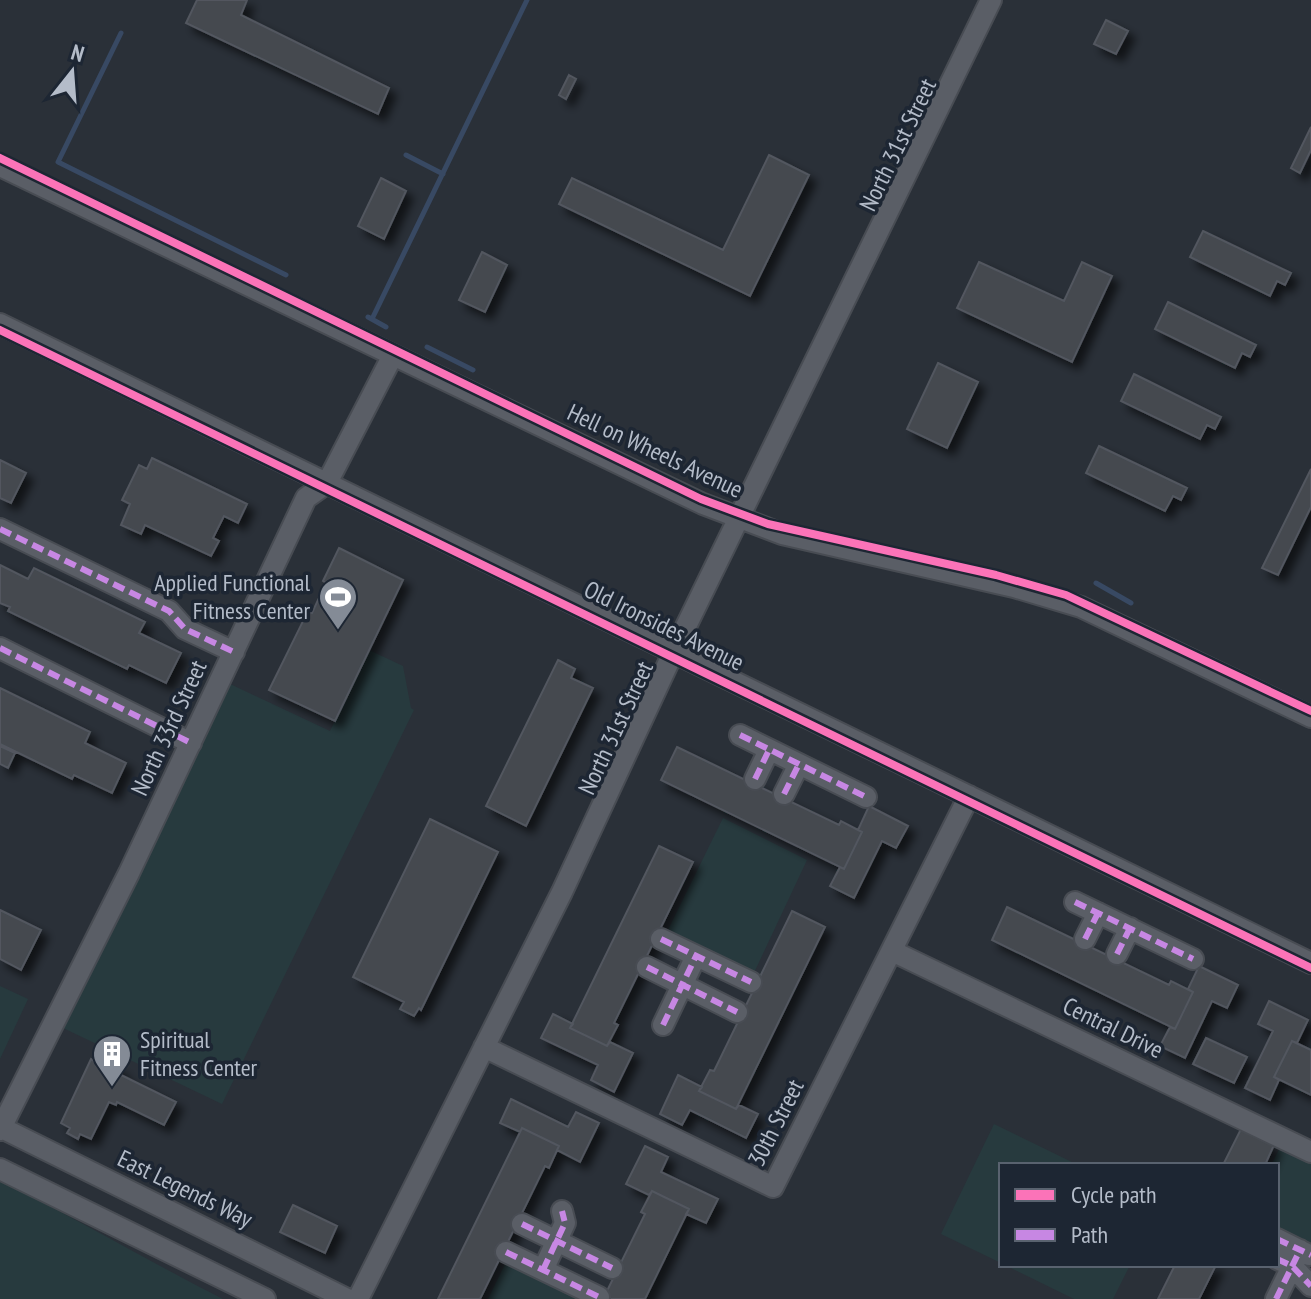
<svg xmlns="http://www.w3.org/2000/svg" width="1311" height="1299" viewBox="0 0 1311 1299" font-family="'PT Sans Narrow',sans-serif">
  <defs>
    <filter id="shadow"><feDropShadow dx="7" dy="7" stdDeviation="4" flood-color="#0009"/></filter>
  </defs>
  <rect width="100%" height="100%" fill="#2a3038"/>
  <!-- green -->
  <path fill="#273a3e" d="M369,650L403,666L411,708L414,710L222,1104L61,1027L228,683L330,731Z
    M723,818L807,860L752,977L665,936Z
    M0,986L28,999L0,1059Z
    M994,1124L1078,1165H1001V1263L941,1234Z
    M1281,1146L1311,1161V1251L1277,1234V1165H1271Z
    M0,1181C76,1218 148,1261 223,1299H0Z
    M508,1258L592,1299H488Z
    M1005,1265H1130L1113,1299H1074Z"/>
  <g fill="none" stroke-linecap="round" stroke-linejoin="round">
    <!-- stream -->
    <path stroke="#384963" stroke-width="5" d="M121,33L58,162L286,275
      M406,155L443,174
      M368,317L386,327
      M372,319L527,0
      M427,347L473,370
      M1096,583L1131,603"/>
  </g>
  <!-- building -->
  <path fill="#444950" stroke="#52575f" stroke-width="2" filter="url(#shadow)" d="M197,0H247L241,15L389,88L378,114L186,23Z
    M1106,20L1128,31L1116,54L1094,44Z
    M569,75L576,79L566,99L559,95Z
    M1311,127V150L1300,173L1291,168Z
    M769,155L809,175L750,296L559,204L572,178L723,250Z
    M381,178L406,191L384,239L358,226Z
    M1203,231L1291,273L1285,285L1277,281L1270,296L1190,257Z
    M482,252L507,265L485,312L459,300Z
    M979,262L1064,301L1082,262L1112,276L1072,362L957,308Z
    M1168,302L1256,345L1250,357L1242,353L1235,368L1155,329Z
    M938,363L978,382L947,448L907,429Z
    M1134,374L1221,417L1215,429L1207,425L1200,439L1121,401Z
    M1099,446L1187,488L1181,500L1173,496L1165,511L1086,473Z
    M152,458L247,504L238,523L224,516L213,538L219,541L211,556L145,525L141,534L121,525L130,504L122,500L139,465L147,469Z
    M0,460L26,473L11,503L0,498Z
    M1311,469V507L1278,575L1262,568Z
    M339,548L403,580L335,721L269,690L308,611L312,613L326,583L323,581Z
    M0,565L28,579L34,568L145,622L139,633L181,653L166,683L129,665L127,669L8,611L10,607L0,603Z
    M558,660L575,669L571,678L593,688L526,826L486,806Z
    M0,688L90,732L85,743L126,763L112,793L74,775L72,779L0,744Z
    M0,746L15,753L8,768L0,764Z
    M677,747L839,825L841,821L862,832L844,869L661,780Z
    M869,806L908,826L896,848L882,841L854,898L830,886L840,867L844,869L862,832L858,830Z
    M430,819L498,852L421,1010L419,1008L414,1016L400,1009L404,1002L353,977Z
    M659,846L693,862L614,1023L618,1025L607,1046L570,1028Z
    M1007,907L1169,985L1171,981L1193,992L1175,1029L992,940Z
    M0,910L41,930L21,970L0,959Z
    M792,911L825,927L736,1109L699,1091L710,1070L714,1071Z
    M1199,966L1238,985L1227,1008L1212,1001L1185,1058L1160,1046L1170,1027L1175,1029L1193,992L1188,989Z
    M1269,1001L1308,1020L1297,1043L1292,1041L1274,1077L1279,1080L1270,1100L1245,1088L1273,1031L1258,1024Z
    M553,1014L573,1024L570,1028L607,1046L610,1042L633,1053L614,1092L591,1080L598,1065L541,1038Z
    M1206,1038L1247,1057L1234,1083L1193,1064Z
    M1292,1041L1311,1050V1095L1274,1077Z
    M96,1058L121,1070L119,1074L176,1102L164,1125L117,1102L116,1105L109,1102L91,1139L80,1134L78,1139L67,1133L70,1128L61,1123L91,1059L94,1061Z
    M678,1075L702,1087L699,1091L736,1109L739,1105L758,1114L746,1138L690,1110L682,1125L660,1114Z
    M511,1099L568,1127L576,1112L599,1123L580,1162L557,1150L559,1146L522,1128L520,1132L500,1123Z
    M522,1128L559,1146L549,1168L545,1166L480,1299H438Z
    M1241,1129L1274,1145L1265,1165H1223Z
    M645,1146L668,1157L661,1172L718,1199L706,1223L686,1214L689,1209L652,1191L649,1195L626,1184Z
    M652,1191L689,1209L645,1299H603L645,1214L641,1212Z
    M293,1205L337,1226L325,1253L280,1232Z
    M1175,1265H1216L1199,1299H1158Z"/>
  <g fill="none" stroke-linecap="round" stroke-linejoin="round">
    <defs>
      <path id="minor" d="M0,166L703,504L782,534L1014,587L1081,607L1311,717
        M0,324L1311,963
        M0,529L169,611L185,629L234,652
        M0,648L191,743
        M740,735L866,797
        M755,779L769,750
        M784,794L799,764
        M1075,902L1193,959
        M661,939L751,982
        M1085,939L1098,913
        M892,951L1311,1152
        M1117,954L1130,928
        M647,967L737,1012
        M663,1025L696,956
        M484,1047L773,1187L969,796
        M0,1127L347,1299
        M0,1130L129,873L306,498L327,483L393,355
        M0,1169L265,1299
        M522,1224L612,1268
        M1277,1239L1309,1255
        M506,1252L599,1297
        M1277,1259L1292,1266L1311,1286
        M543,1270L565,1223L562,1211
        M358,1299L562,892L673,653L991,0
        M1276,1299L1300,1250"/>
    </defs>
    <!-- minor casing -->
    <use href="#minor" stroke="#484c53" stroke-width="24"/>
    <!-- minor -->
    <use href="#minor" stroke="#5a5e66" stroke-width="20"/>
    <!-- quiet -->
    <path stroke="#c787e3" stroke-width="6" stroke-dasharray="12 6" stroke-linecap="butt" d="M0,529L169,611L185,629L234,652
      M0,648L191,743
      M740,735L866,797
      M755,779L769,750
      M784,794L799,764
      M1075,902L1193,959
      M661,939L751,982
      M1085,939L1098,913
      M1117,954L1130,928
      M647,967L737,1012
      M663,1025L696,956
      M522,1224L612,1268
      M1277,1239L1311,1255
      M506,1252L599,1297
      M1277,1259L1292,1266L1311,1286
      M543,1270L565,1223L562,1211
      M1276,1299L1300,1250"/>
    <defs>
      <path id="cycleway" d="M0,158L701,499L768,524L996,575L1066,595L1311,711
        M0,330L1311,968"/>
    </defs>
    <!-- cycleway casing -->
    <use href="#cycleway" stroke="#1d2633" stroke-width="13"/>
    <!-- cycleway -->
    <use href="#cycleway" stroke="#fb73b8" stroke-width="8"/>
  </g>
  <!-- icons -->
  <defs>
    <symbol id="stadium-pin" viewBox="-11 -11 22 30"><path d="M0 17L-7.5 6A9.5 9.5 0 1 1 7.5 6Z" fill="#848b96" stroke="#1d2633"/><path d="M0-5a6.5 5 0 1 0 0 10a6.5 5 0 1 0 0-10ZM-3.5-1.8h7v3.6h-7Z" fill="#fff"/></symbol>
    <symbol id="building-pin" viewBox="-11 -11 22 30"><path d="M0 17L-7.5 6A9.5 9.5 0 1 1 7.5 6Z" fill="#848b96" stroke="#1d2633"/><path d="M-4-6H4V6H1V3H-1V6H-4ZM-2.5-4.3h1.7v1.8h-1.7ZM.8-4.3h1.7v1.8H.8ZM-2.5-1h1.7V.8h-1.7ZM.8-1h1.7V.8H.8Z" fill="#fff"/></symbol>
  </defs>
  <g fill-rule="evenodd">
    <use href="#stadium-pin" x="316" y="575" width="44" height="60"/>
    <use href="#building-pin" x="90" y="1032" width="44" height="60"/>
  </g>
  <g text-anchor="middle" stroke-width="7" stroke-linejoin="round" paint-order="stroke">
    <!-- street labels -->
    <g font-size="24" fill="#b4bcc9" stroke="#1d2633">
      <text transform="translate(898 145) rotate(-64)" y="8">North 31st Street</text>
      <text transform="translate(655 451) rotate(25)" y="8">Hell on Wheels Avenue</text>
      <text transform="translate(664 626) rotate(26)" y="8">Old Ironsides Avenue</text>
      <text transform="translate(169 728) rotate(-65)" y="8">North 33rd Street</text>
      <text transform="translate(616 728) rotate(-65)" y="8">North 31st Street</text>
      <text transform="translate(1113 1028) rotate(26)" y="8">Central Drive</text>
      <text transform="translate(776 1123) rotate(-63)" y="8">30th Street</text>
      <text transform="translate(185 1189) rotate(26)" y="8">East Legends Way</text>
    </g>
    <!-- poi labels -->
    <g font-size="24" fill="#b4bcc9" stroke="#1d2633" text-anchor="end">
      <text x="310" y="591">Applied Functional<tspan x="310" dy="28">Fitness Center</tspan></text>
      <text x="140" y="1048" text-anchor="start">Spiritual<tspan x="140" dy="28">Fitness Center</tspan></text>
    </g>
  </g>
  <!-- legend -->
  <rect x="999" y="1163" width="280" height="104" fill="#1d2633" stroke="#59626f" stroke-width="2"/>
  <rect x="1015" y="1189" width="40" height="12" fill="#fb73b8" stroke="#59626f" stroke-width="2"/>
  <text x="1071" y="1203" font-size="24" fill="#b4bcc9">Cycle path</text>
  <rect x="1015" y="1229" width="40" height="12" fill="#c787e3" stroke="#59626f" stroke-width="2"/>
  <text x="1071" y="1243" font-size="24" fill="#b4bcc9">Path</text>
  <!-- north arrow -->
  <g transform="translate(72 72) rotate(17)" stroke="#1d2633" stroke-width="6" paint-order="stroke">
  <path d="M0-6L14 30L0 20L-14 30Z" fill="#b4bcc9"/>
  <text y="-12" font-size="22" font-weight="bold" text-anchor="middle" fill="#b4bcc9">N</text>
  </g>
</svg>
